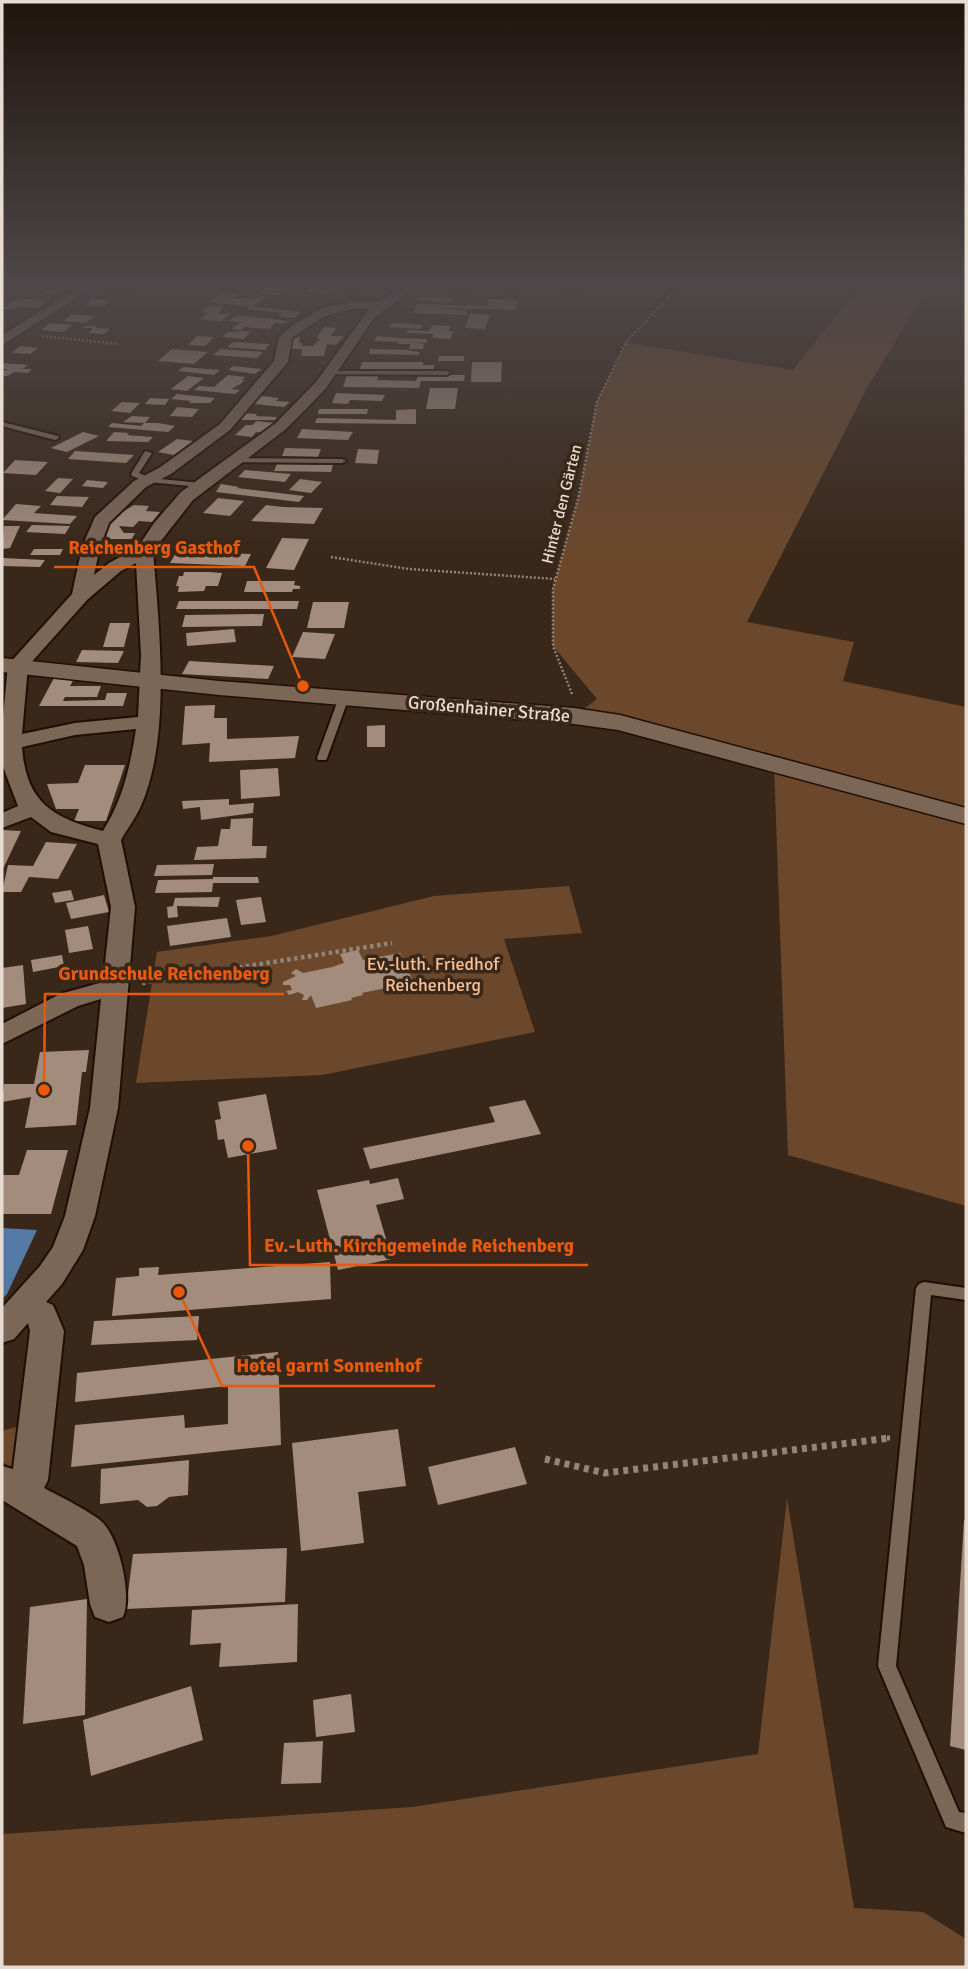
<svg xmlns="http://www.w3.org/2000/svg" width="968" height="1969" viewBox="0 0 968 1969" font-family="Signika,sans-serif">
  <rect width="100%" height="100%" fill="#392719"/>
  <!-- green -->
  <path fill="#6b482b" d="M863,282H931L867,388L747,622L854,642L843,681L966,707V1206L788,1155L774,764L574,716L597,699L553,646V589L579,495L597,402L626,342L793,370Z
    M569,886L582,933L504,939L535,1032L322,1075L136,1083L157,952L271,936L434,896Z
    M27,1424L20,1472L2,1462V1431Z
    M787,1498L854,1908L923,1912L966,1939V1967H2V1834L412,1807L758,1754Z"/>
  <!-- water -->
  <path fill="#5379a4" d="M2,1228L37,1230L7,1294L2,1299Z"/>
  <!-- building -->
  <path fill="#a38c7c" d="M327,282H331L364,286L358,290L321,285Z
    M463,282L523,285L521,289L470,287L469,290L447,289L449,286L461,287Z
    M558,282H581L580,289L557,288Z
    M115,283L138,284L131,290L107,289Z
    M55,284L71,286L58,294L41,293Z
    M268,286L289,288L279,295L257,293Z
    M313,286L336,289L327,294L302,292Z
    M221,293L238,294L233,299L266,296L252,307L208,302Z
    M419,297L452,298L451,302L418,300Z
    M30,299L46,301L38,308L18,306L12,310L2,309L15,300Z
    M93,299L111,300L104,306L85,305Z
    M489,299L518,300L516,310L432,308L467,311L466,315L413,313L414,310H418L415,308L416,304L487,306Z
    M208,306L224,307L218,314H231L221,321L200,319L208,313L201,312Z
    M249,307H257L301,312L294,318L278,316L282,313L247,309Z
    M72,314L95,316L86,323L63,321Z
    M470,314L490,315L485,329L465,328Z
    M237,315L289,321L283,324L275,323L269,329L244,327L241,330L231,329L241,322L229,321Z
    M50,323L72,325L63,332L41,330Z
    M392,323L423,325L420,329L389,327Z
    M433,325L451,326L448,331H453L450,339L432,338L434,334L406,333L408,330L429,331Z
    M85,326H97L95,328L110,329L104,334L88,333L93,328H82Z
    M324,327L336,328L331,336H344L336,345L327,344L324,356H301L302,349H291L293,337H300L299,343H302V346H313L320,339L316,338Z
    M243,331L251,332L243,339L222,337L228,332Z
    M197,336L214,337L205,346L188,345Z
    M377,336L400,338L427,339L426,343L411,342L424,344L423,349H409L410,344H398L399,342L374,341Z
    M233,342L270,344L265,350L227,347Z
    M20,346L30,347L38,348L30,354L12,353Z
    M172,349L208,352L194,364L158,361Z
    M220,349L263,352L257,358L213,355Z
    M370,349L407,350L419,352V355L369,354Z
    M439,356H464V361H438Z
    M362,362H423V365H434V369H360Z
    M472,362H502L501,382H471Z
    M2,363L28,365L22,369H32L28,373L14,372L8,376H2V371L8,369H2Z
    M233,366L262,369L255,374L228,370Z
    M183,367L220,370L214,375L178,371Z
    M228,375L245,377L242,380H245L239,385L231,389L240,390L235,394L194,390L199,386L214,387Z
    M347,375H379L377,380L416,381L418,375H465L464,381H421L419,388L343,387Z
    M188,376L204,378L187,391L171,389Z
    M430,388H458L455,409H426Z
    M336,393L385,395L382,401L350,400L348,404L332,403Z
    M177,394L215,398L210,403H189L191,401L171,399Z
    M262,396L279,398L276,401L290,402L284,407L253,404Z
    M150,398L169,399L165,405L145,404Z
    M122,402L140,403L130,413L111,411Z
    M177,407L199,409L192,417L170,416Z
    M319,409H368L367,414H318Z
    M416,409V424L315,423L317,418L396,420V410Z
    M244,413L257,414L256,416L277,417L275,420H238Z
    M132,416L150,417L145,423L123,422Z
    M257,421L274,423L263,433L256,432L252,437L235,435L246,425H252Z
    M112,423L141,426L144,423H158L175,426L168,432L108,427Z
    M302,429L353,432L348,440L297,438Z
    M83,432L99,436L67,452L51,448Z
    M114,432L129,433L127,435L153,437L148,442L106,441Z
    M177,439L193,441L174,455L158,452Z
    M285,448L321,449L318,457L282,456Z
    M358,449L379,450L377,464L355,463Z
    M75,451L134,455L126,463L68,459Z
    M15,460L48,462L36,475L3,473Z
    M277,464L333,465L331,472L274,471Z
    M245,470L291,474L285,482L238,477Z
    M58,478L73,479L60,493L45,491Z
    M300,479L322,482L311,493L289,490Z
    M87,480L108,482L103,488L82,486Z
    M221,484L239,487L237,488L304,496L299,502L216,492Z
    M57,496L89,497L82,507L50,505Z
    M218,498L244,501L230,516L203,513Z
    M16,504L41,506L34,513L77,516L70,524L2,520Z
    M134,505L149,506L146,511L160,512L152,522L139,521L133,527L119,526L124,533H135L132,539H102L114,517Z
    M266,505L283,507L323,508L314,524L251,521Z
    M32,525L70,526L65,534L26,532Z
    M4,526H20L10,548L2,549Z
    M282,538L309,539L294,570L266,568Z
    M34,549H63L60,555H30Z
    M177,551L251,554L245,566L170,563Z
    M2,558L45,560L40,567L2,566Z
    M184,572H209L222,573L218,586H206L204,591L178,592L179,586H176L179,576H183Z
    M247,581H295L294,585L300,586V589H293L292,592H244Z
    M179,601H299L297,609H176Z
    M313,602H349L344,628H307Z
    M264,614L262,626L182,627L185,615Z
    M110,623H130L124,647H103Z
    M234,629L236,642L187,646L186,633Z
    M303,632L335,634L325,659L292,657Z
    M82,650L124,651L118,663L76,662Z
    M189,661L274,666L268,679L182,674Z
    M54,678L74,679L70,686H101L97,697H65L63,701L105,700L107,693H127L123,706H39Z
    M215,705L214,718H227V739L299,736L295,758L209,762L210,743L182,745L185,706Z
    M385,725V747H367V726Z
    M85,765H125L106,821H74L79,809H56L47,784L78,783Z
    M278,768L280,796L241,799L240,770Z
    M229,799V805L254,803L253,813L201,820L200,807L183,809L182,801Z
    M253,818L252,846H267L266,858L194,860L197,847L218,846L221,829H230L231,819Z
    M2,830L21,831L2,871Z
    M46,842L77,844L58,879L29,877L21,892H2L8,865L33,866Z
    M214,864L212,875L154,876L157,865Z
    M213,877H258L259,883H213L212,892L155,893L158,880L213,879Z
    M71,890L74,900L55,903L52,893Z
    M104,895L109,912L71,919L66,903Z
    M220,897L218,907L177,906L178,917L168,918L167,907L173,906L175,898Z
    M261,897L266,922L241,925L236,900Z
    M227,918L231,937L170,946L167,926Z
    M88,926L93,949L69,953L65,930Z
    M358,950L363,960L400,953L404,960L424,956L430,969L409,973L414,982L362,993L363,995L351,998L352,1000L316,1008L311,995L307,1000H302L304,995L298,992L289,995L286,991L292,990L290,985H283V982L296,976L291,973L296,969L303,973L332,967L344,963L340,954Z
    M62,955L64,966L33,972L31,960Z
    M23,965L26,1004L2,1008V968Z
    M89,1050L86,1072H82L76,1125L25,1128L31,1097L2,1102L4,1084H34L40,1052Z
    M266,1094L277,1149L228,1158L224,1139L218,1140L215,1120L221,1119L218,1102Z
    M525,1100L541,1134L370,1169L363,1148L495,1122L489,1107Z
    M27,1150H68L51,1214H2V1175H19Z
    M398,1178L404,1199L376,1205L392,1259L338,1270L317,1190L369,1180L370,1184Z
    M330,1262L331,1299L112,1316L116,1278L139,1276V1268L159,1267L158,1275Z
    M199,1316L197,1340L91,1345L94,1321Z
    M278,1352L281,1445L71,1467L75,1425L184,1415L185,1428L228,1424V1386L75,1402L77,1373Z
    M398,1429L406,1486L358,1492L364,1543L301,1551L292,1443Z
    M515,1447L527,1484L438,1505L428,1467Z
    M189,1460L188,1495L169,1497L157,1506L147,1507L138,1500L100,1504L101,1469Z
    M964,1520H966V1750L950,1746Z
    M287,1548L285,1602L126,1609L133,1554Z
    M87,1599L85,1715L23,1724L30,1607Z
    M298,1604L297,1662L219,1667L221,1643L190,1645L192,1610Z
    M191,1686L203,1740L91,1776L83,1720Z
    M351,1694L355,1732L316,1737L313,1700Z
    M323,1741L321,1783L281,1784L284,1743Z"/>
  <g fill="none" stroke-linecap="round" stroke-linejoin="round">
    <defs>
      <path id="service" d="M328,371H447L450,373L447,375L326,374L325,373Z
        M2,422L58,436L59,438L55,440L2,426Z
        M145,451L152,453L139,473L150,478L201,483L205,485L201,487L148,482L132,476L131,474Z
        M231,458L342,459L346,461L342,463L234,462H231Z
        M344,694L349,697L327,758L326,760H318L317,758L339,697Z
        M924,1282L966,1288V1300L931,1295L896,1666L959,1812L966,1813V1833L946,1827L878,1666L916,1288L919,1284Z"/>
      <path id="minor" d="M88,282H102L2,345V335Z
        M420,282H437L404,296L374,318L326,388L309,406L286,429L193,500L153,551C159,626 172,738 140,808C135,819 127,829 121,840L135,907L118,1108L95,1216L83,1250L62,1284L46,1302L53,1305L64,1331L48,1480L44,1488C57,1495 96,1514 104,1524C120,1543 132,1595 123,1617L109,1622L95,1617L90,1604L84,1565L77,1546L2,1500V1466L13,1469L30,1331L28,1323L14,1339L2,1343V1308L40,1266L53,1247L65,1216L90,1108L101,999L78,1006L2,1044V1024L60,994L103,982L111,907L98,844L51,832L31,817L2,828V813L18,806L2,764V728L8,665L72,594L82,547L95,517L134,481L159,468L220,424L274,361L279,337L293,325L324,307L352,302H379L396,290ZM352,309H369L316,382L276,423L181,492L154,523L138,547L109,563L94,575L100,547L109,523L146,487L171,474L230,430L288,362L292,338L323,317ZM136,563L141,655L138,717L75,723L22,734L28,666L88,599L121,571ZM136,729C130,767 123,799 103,831C53,818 26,803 22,747L75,735Z"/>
      <path id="tertiary" d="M2,658L219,681L574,708L620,715L966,808V824L618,730L574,724L219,695L2,672Z"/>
    </defs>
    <!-- service casing -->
    <use href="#service" stroke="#200f03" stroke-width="4"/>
    <!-- minor casing -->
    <use href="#minor" stroke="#200f03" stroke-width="4"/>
    <!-- tertiary casing -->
    <use href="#tertiary" stroke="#200f03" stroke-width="3"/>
    <!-- path-far3 -->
    <path stroke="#938478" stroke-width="2.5" stroke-dasharray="2 2" stroke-linecap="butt" d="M42,336L118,344
      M331,557L409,569L555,579
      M572,694L553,646V589L579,495L597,402L626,342L683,282"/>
    <!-- path-far2 -->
    <path stroke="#938478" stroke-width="4.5" stroke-dasharray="3.5 3.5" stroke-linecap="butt" d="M142,983L392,943"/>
    <!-- path-far1 -->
    <path stroke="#938478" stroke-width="5" stroke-dasharray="4.5 4.5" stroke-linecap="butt" d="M887,1438H890"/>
    <!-- path -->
    <path stroke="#938478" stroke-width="7" stroke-dasharray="5 5" stroke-linecap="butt" d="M545,1459L605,1473L890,1438"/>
    <!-- service -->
    <use href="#service" fill="#7c6656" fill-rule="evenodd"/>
    <!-- minor -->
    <use href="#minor" fill="#7c6656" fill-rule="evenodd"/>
    <!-- tertiary -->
    <use href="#tertiary" fill="#7c6656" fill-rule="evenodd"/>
  </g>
  <!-- sky -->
  <linearGradient id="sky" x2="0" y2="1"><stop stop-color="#1f150e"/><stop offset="0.51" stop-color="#4e4749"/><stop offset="1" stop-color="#4e4749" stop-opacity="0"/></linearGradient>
  <rect width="968" height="557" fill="url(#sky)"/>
  <g text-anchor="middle" stroke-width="7" stroke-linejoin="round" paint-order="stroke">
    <!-- far-street labels -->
    <g font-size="16" fill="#e7dbd2" stroke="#392719">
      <text transform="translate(561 504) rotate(-76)" y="6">Hinter den Gärten</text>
    </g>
    <!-- street labels -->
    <g font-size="18" fill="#e7dbd2" stroke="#392719">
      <text transform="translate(489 709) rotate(5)" y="6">Großenhainer Straße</text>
    </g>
    <!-- park labels -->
    <g font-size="18" fill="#fac195" stroke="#392719">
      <text x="433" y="970">Ev.-luth. Friedhof<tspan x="433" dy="21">Reichenberg</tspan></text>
    </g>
  </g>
  <!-- callouts -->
  <path fill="none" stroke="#e8590c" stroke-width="2.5" d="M303 686L254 567H54M44 1090L45 994H284M248 1146L250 1265H588M179 1292L222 1386H435"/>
  <g fill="#e8590c" stroke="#392719" stroke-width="2.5">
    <circle cx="303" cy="686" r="7"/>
    <circle cx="44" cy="1090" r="7"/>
    <circle cx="248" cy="1146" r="7"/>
    <circle cx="179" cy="1292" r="7"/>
  </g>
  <g font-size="19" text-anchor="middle" font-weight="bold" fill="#e8590c" stroke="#392719" stroke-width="7" stroke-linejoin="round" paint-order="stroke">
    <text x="154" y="554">Reichenberg Gasthof</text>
    <text x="164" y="980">Grundschule Reichenberg</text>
    <text x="419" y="1252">Ev.-Luth. Kirchgemeinde Reichenberg</text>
    <text x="329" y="1372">Hotel garni Sonnenhof</text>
  </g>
  <!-- border -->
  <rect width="968" height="1969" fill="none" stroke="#e7dbd2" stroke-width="7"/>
</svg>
